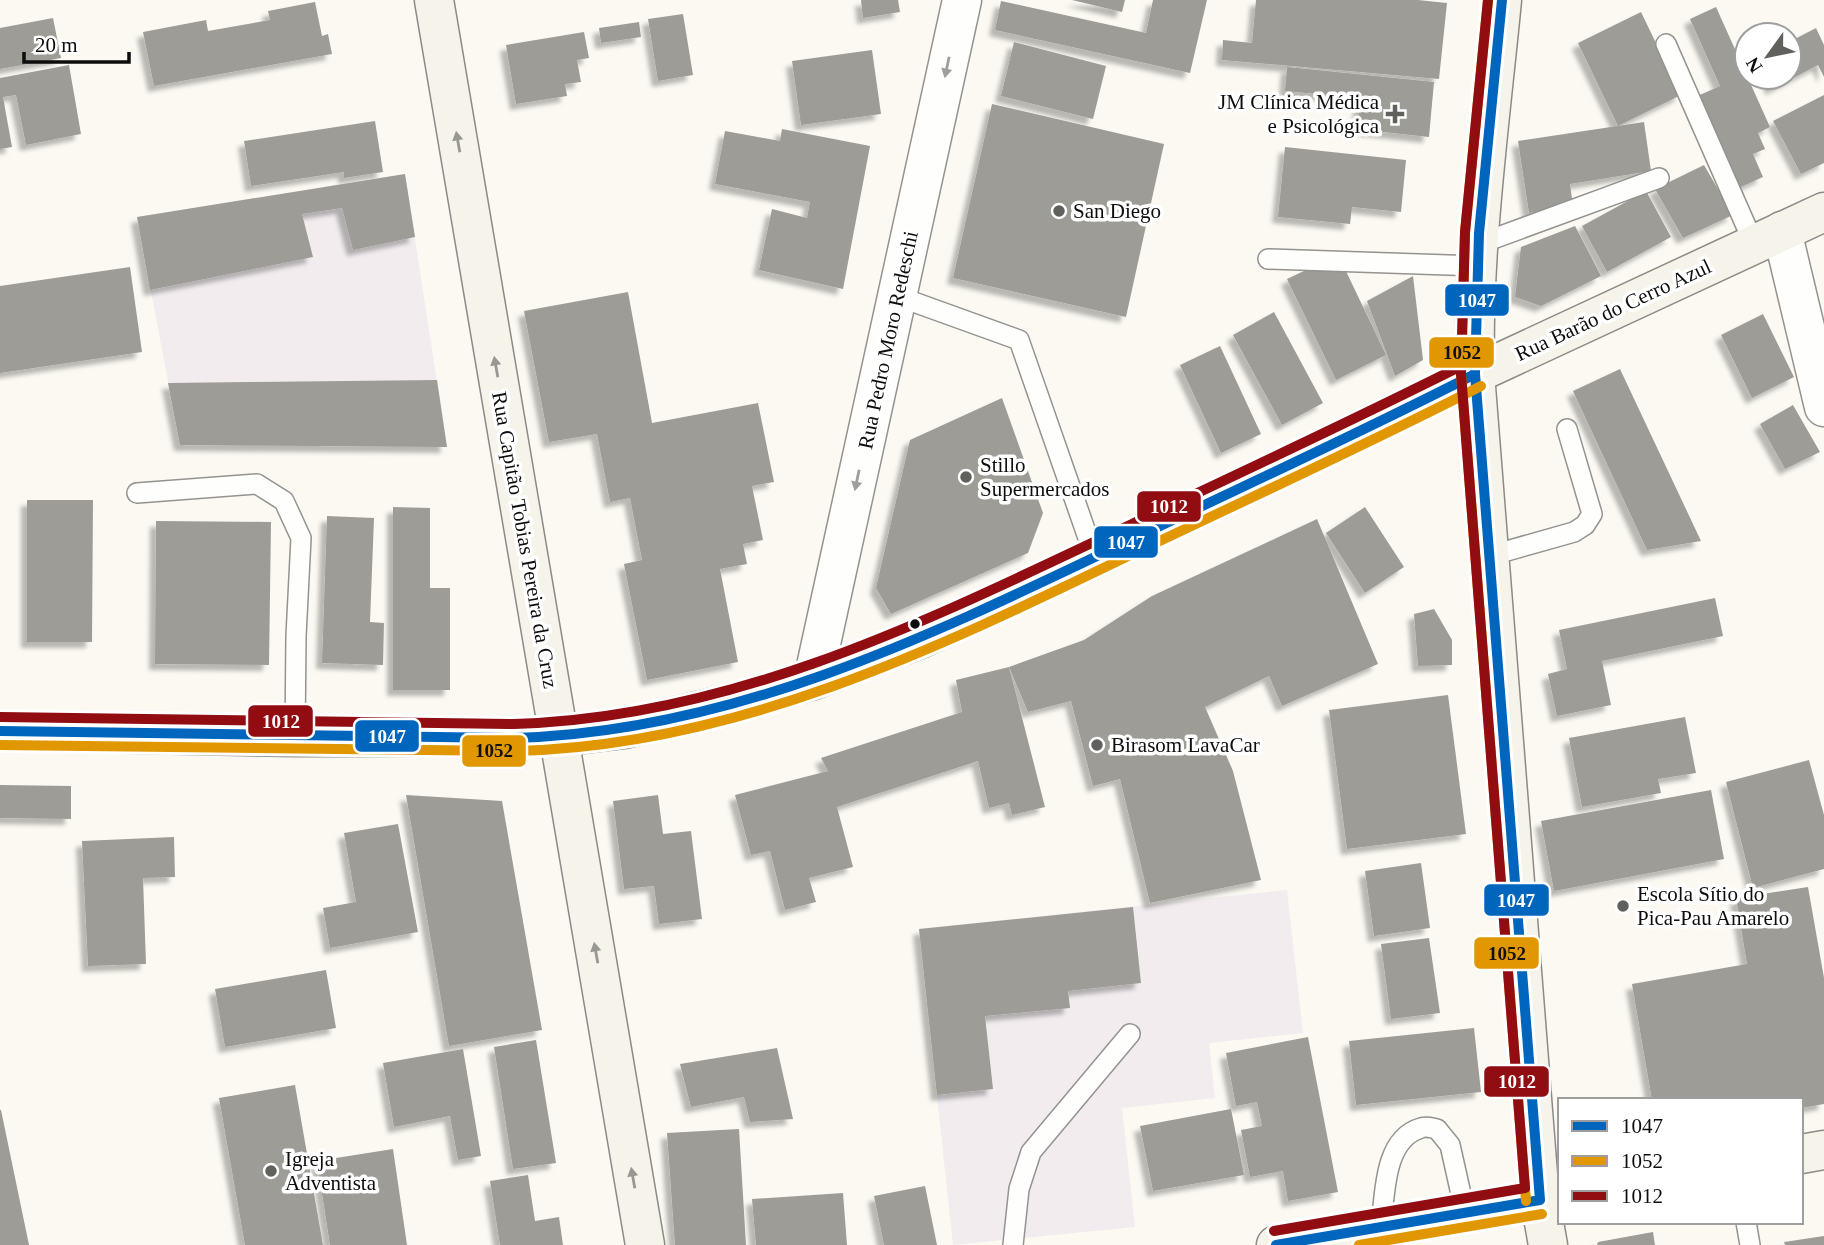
<svg xmlns="http://www.w3.org/2000/svg" width="1824" height="1245" viewBox="0 0 1824 1245" font-family="'Times New Roman',serif">
  <defs>
    <filter id="shadow"><feDropShadow dx="-6" dy="6" stdDeviation="2" flood-color="#0004"/></filter>
  </defs>
  <rect width="100%" height="100%" fill="#fbf9f2"/>
  <!-- industrial -->
  <path fill="#f2ecef" d="M405,174L447,447L180,445L137,217Z
    M1287,890L1303,1033L1209,1043L1215,1098L1122,1108L1135,1227L953,1245L919,929Z"/>
  <!-- building -->
  <path fill="#9e9c97" filter="url(#shadow)" d="M861,0H898L900,12L863,18Z
    M1072,0H1125L1122,12Z
    M1153,0H1207L1190,73L995,30L1001,1L1146,33Z
    M1256,0H1418L1447,3L1439,79L1222,60L1223,40L1252,43Z
    M315,2L322,36L328,34L332,54L154,86L143,32L206,20L208,31L270,20L268,11Z
    M1716,7L1770,127L1758,133L1765,149L1753,154L1763,177L1734,190L1693,98L1720,86L1690,19Z
    M1641,12L1681,95L1618,126L1578,43Z
    M683,14L693,75L658,81L648,19Z
    M53,18L61,58L0,69V28Z
    M639,22L641,37L601,43L599,28Z
    M1816,28L1824,45V77L1818,65L1772,89L1766,77H1789V42Z
    M584,32L589,58L577,60L581,82L565,84L567,96L516,104L506,45Z
    M1014,42L1106,66L1093,119L1001,96Z
    M872,50L881,114L801,125L792,61Z
    M69,65L81,134L26,145L16,95L3,97L12,147L0,149V78Z
    M1287,67L1434,82L1429,137L1357,129L1360,98L1285,91Z
    M1824,95V163L1801,174L1773,121Z
    M992,104L1164,144L1126,317L953,278Z
    M375,121L383,172L344,178V172L251,186L244,141Z
    M1644,122L1651,171L1570,184L1573,206L1529,213L1518,141Z
    M782,129L870,146L843,289L759,270L772,209L807,218L810,202L715,184L725,131L780,141Z
    M1285,147L1406,160L1401,212L1352,207L1350,224L1278,217Z
    M1704,165L1733,215L1683,238L1655,189Z
    M405,174L415,237L353,250L342,208L302,214L313,257L150,290L137,217Z
    M1646,191L1671,237L1607,272L1582,226Z
    M1575,226L1601,276L1541,306L1515,297L1521,247Z
    M130,267L142,352L0,373V286Z
    M1344,267L1386,355L1336,380L1287,279L1306,270Z
    M1413,276L1423,360L1395,376L1367,301Z
    M628,292L652,423L758,403L774,482L752,486L763,540L743,544L747,564L720,569L738,662L647,680L624,564L642,560L630,498L610,502L597,434L549,442L524,311Z
    M1274,312L1323,403L1282,425L1233,335Z
    M1763,314L1794,377L1752,398L1721,335Z
    M1220,346L1261,434L1221,453L1180,365Z
    M1620,369L1701,541L1647,550L1573,391Z
    M437,380L447,447L180,445L168,383Z
    M1002,398L1043,513L1028,553L891,614L876,588L910,440Z
    M1793,405L1820,452L1785,469L1760,424Z
    M27,500H93L92,642H27Z
    M393,507L430,508V588H450V690H393Z
    M1365,507L1404,567L1365,593L1326,533Z
    M327,516L374,518L370,622L384,623L383,665L322,663Z
    M1317,519L1378,664L1282,706L1269,676L1205,707L1233,771L1261,880L1150,903L1120,779L1093,786L1071,701L1028,712L1009,667L1084,640L1152,596Z
    M156,521L271,522L269,665L155,664Z
    M1715,598L1723,636L1602,661L1611,705L1557,716L1548,674L1567,669L1559,630Z
    M1434,609L1452,640V665L1418,666L1414,614Z
    M1009,667L1045,807L1012,815L1009,803L989,808L978,761L837,807L853,867L809,878L816,902L785,910L770,851L751,855L735,795L828,771L821,758L962,712L956,680Z
    M1448,695L1466,834L1347,849L1329,710Z
    M1685,717L1696,773L1658,779L1661,793L1582,807L1569,738Z
    M1809,760L1824,815V869L1753,888L1726,782Z
    M0,785L71,786V819L0,818Z
    M1711,790L1724,859L1554,891L1541,821Z
    M406,795L502,801L542,1030L449,1046Z
    M658,795L663,834L691,831L702,919L659,924L654,886L624,889L613,801Z
    M398,824L418,932L330,948L323,908L356,902L344,833Z
    M174,837L175,877L143,878L146,964L88,966L82,841Z
    M1421,863L1430,928L1374,936L1365,871Z
    M1808,887L1824,978V1104L1801,1108V1100H1652L1632,984L1747,964L1736,898Z
    M1133,907L1141,983L1068,991L1070,1008L985,1016L993,1089L937,1095L919,929Z
    M1429,938L1440,1013L1391,1019L1381,944Z
    M326,970L336,1028L225,1047L215,989Z
    M1474,1028L1481,1092L1356,1105L1349,1041Z
    M1308,1037L1338,1192L1288,1201L1283,1171L1250,1177L1241,1130L1262,1126L1257,1102L1236,1106L1226,1053Z
    M536,1040L556,1163L513,1169L494,1047Z
    M777,1048L793,1119L750,1122L744,1097L691,1107L680,1064Z
    M463,1049L481,1156L458,1160L450,1116L394,1127L383,1063Z
    M295,1085L323,1245H245L219,1098Z
    M1231,1109L1244,1175L1153,1191L1140,1126Z
    M0,1110H1L29,1245H0Z
    M739,1129L746,1245H675L667,1133Z
    M393,1149L407,1245H330L317,1161Z
    M528,1175L535,1221L559,1217L563,1245H500L490,1181Z
    M925,1186L937,1245H884L874,1196Z
    M843,1193L847,1245H756L752,1199Z
    M1653,1232L1655,1245H1597L1598,1242Z
    M1824,1236V1245H1785L1784,1242Z"/>
  <g fill="none" stroke-linecap="round" stroke-linejoin="round">
    <defs>
      <path id="lane" d="M1666,44L1754,244
        M1479,244L1659,178
        M1268,259L1478,266
        M897,296L1019,340L1095,558
        M137,493L257,484L284,501L301,538L296,636L295,737
        M1489,556L1574,532L1585,525L1592,514L1567,429
        M1746,1222L1750,1245
        M1381,1227C1385,1196 1383,1139 1421,1128C1425,1126 1432,1128 1437,1129L1450,1145L1465,1212
        M1013,1245L1019,1189L1031,1152L1130,1034"/>
      <path id="street" d="M1782,231L1824,407
        M813,680L962,0"/>
      <path id="secondary" d="M434,0L645,1245
        M1502,0C1490,124 1472,249 1475,374L1540,1200L1548,1245
        M0,731L295,737H559L624,729L756,697L813,680L922,638L1095,558L1475,374L1824,212
        M1801,1154L1824,1150
        M1276,1245L1560,1196"/>
    </defs>
    <!-- lane casing -->
    <use href="#lane" stroke="#949390" stroke-width="22"/>
    <!-- street casing -->
    <use href="#street" stroke="#949390" stroke-width="41"/>
    <!-- secondary casing -->
    <use href="#secondary" stroke="#8b8a87" stroke-width="41"/>
    <!-- lane -->
    <use href="#lane" stroke="#fefefd" stroke-width="19"/>
    <!-- street -->
    <use href="#street" stroke="#fefefd" stroke-width="38"/>
    <!-- secondary -->
    <use href="#secondary" stroke="#f5f3ea" stroke-width="38"/>
    <defs>
      <path id="bus-1" d="M1502,0L1479,233L1475,374L1540,1200
        M0,731L514,738C738,732 940,631 1137,537C1250,483 1364,431 1475,374
        M1276,1245L1540,1200"/>
      <path id="bus-2" d="M1488,0L1465,232L1461,374L1526,1201
        M0,745L515,751C740,746 944,645 1143,549C1256,495 1370,443 1481,386
        M1359,1245L1542,1214"/>
      <path id="bus-3" d="M0,717L514,724C737,718 937,616 1134,523C1246,470 1358,418 1469,362
        M1274,1231L1525,1188L1461,374L1465,232L1488,0"/>
    </defs>
    <!-- bus-1 casing -->
    <use href="#bus-1" stroke="#fff" stroke-width="16"/>
    <!-- bus-2 casing -->
    <use href="#bus-2" stroke="#fff" stroke-width="16"/>
    <!-- bus-3 casing -->
    <use href="#bus-3" stroke="#fff" stroke-width="16"/>
    <!-- bus-1 -->
    <use href="#bus-1" stroke="#0065bd" stroke-width="10"/>
    <!-- bus-2 -->
    <use href="#bus-2" stroke="#e09701" stroke-width="10"/>
    <!-- bus-3 -->
    <use href="#bus-3" stroke="#910d11" stroke-width="10"/>
  </g>
  <!-- one-way arrows -->
  <defs><path id="oneway-solid" d="M-6-.8H1V-3.2L6.5 0L1 3.2V.8H-6Z" transform="scale(1.75)"/></defs>
  <g fill="#9e9e9d">
    <use href="#oneway-solid" transform="translate(947 67) rotate(102)"/>
    <use href="#oneway-solid" transform="translate(857 480) rotate(102)"/>
  </g>
  <g fill="#989792">
    <use href="#oneway-solid" transform="translate(458 142) rotate(-100)"/>
    <use href="#oneway-solid" transform="translate(496 367) rotate(-100)"/>
    <use href="#oneway-solid" transform="translate(596 953) rotate(-100)"/>
    <use href="#oneway-solid" transform="translate(633 1178) rotate(-100)"/>
  </g>
  <!-- markers -->
  <g fill="#60605d" stroke="#fff" stroke-width="2.5">
    <path d="M1391.5 103.5h7v7h7v7h-7v7h-7v-7h-7v-7h7z"/>
    <circle cx="1059" cy="211" r="7"/>
    <circle cx="966" cy="477" r="7"/>
    <circle cx="1097" cy="745" r="7"/>
    <circle cx="1623" cy="906" r="7"/>
    <circle cx="271" cy="1171" r="7"/>
  </g>
  <circle fill="#0d0d0d" stroke="#fff" stroke-width="2.5" cx="915" cy="624" r="6"/>
  <g text-anchor="middle" stroke-width="7" stroke-linejoin="round" paint-order="stroke">
    <!-- poi labels -->
    <g font-size="21" fill="#0d0d0d" stroke="#fff" text-anchor="start">
      <text x="1379" y="109" text-anchor="end">JM Clínica Médica<tspan x="1379" dy="24">e Psicológica</tspan></text>
      <text x="1073" y="218">San Diego</text>
      <text x="980" y="472">Stillo<tspan x="980" dy="24">Supermercados</tspan></text>
      <text x="1111" y="752">Birasom LavaCar</text>
      <text x="1637" y="901">Escola Sítio do<tspan x="1637" dy="24">Pica-Pau Amarelo</tspan></text>
      <text x="285" y="1166">Igreja<tspan x="285" dy="24">Adventista</tspan></text>
    </g>
    <!-- street labels -->
    <g font-size="21" fill="#0d0d0d" stroke="#fff">
      <text transform="translate(1613 310) rotate(-25)" y="7">Rua Barão do Cerro Azul</text>
      <text transform="translate(888 340) rotate(-78)" y="7">Rua Pedro Moro Redeschi</text>
      <text transform="translate(525 540) rotate(80)" y="7">Rua Capitão Tobias Pereira da Cruz</text>
    </g>
  </g>
  <g stroke="#fff" stroke-width="2.5">
    <rect x="1444" y="283" width="66" height="34" rx="7" fill="#0065bd"/>
    <rect x="1428" y="336" width="67" height="33" rx="7" fill="#e09701"/>
    <rect x="1136" y="490" width="66" height="33" rx="7" fill="#910d11"/>
    <rect x="1093" y="525" width="66" height="34" rx="7" fill="#0065bd"/>
    <rect x="247" y="704" width="67" height="34" rx="7" fill="#910d11"/>
    <rect x="354" y="719" width="66" height="34" rx="7" fill="#0065bd"/>
    <rect x="461" y="734" width="66" height="34" rx="7" fill="#e09701"/>
    <rect x="1483" y="883" width="67" height="34" rx="7" fill="#0065bd"/>
    <rect x="1473" y="936" width="67" height="34" rx="7" fill="#e09701"/>
    <rect x="1483" y="1065" width="67" height="33" rx="7" fill="#910d11"/>
  </g>
  <g font-size="19" text-anchor="middle" font-weight="bold" fill="#fff">
    <text x="1477" y="307">1047</text>
    <text x="1169" y="513">1012</text>
    <text x="1126" y="549">1047</text>
    <text x="281" y="728">1012</text>
    <text x="387" y="743">1047</text>
    <text x="1516" y="907">1047</text>
    <text x="1517" y="1088">1012</text>
  </g>
  <g font-size="19" text-anchor="middle" font-weight="bold" fill="#111">
    <text x="1462" y="359">1052</text>
    <text x="494" y="757">1052</text>
    <text x="1507" y="960">1052</text>
  </g>
  <!-- legend -->
  <rect x="1558" y="1098" width="245" height="126" fill="#ffffff" stroke="#9e9e9e" stroke-width="2"/>
  <rect x="1572" y="1121" width="35" height="10" fill="#0065bd" stroke="#9e9e9e" stroke-width="2"/>
  <text x="1621" y="1133" font-size="21" fill="#0d0d0d">1047</text>
  <rect x="1572" y="1156" width="35" height="10" fill="#e09701" stroke="#9e9e9e" stroke-width="2"/>
  <text x="1621" y="1168" font-size="21" fill="#0d0d0d">1052</text>
  <rect x="1572" y="1191" width="35" height="10" fill="#910d11" stroke="#9e9e9e" stroke-width="2"/>
  <text x="1621" y="1203" font-size="21" fill="#0d0d0d">1012</text>
  <!-- north arrow -->
  <g transform="translate(1768 56) rotate(237)"><circle r="33" fill="#ffffff" stroke="#9e9e9e" stroke-width="2"/>
  <path d="M0-5L12 26L0 18L-12 26Z" fill="#60605d"/>
  <text y="-10" font-size="19" font-weight="bold" text-anchor="middle" fill="#0d0d0d">N</text>
  </g>
  <!-- scale -->
  <path d="M24 52v10h105v-10" fill="none" stroke="#0d0d0d" stroke-width="3.5"/>
  <text x="35" y="52" font-size="21" fill="#0d0d0d" stroke="#ffffff" stroke-width="5" paint-order="stroke">20 m</text>
</svg>
